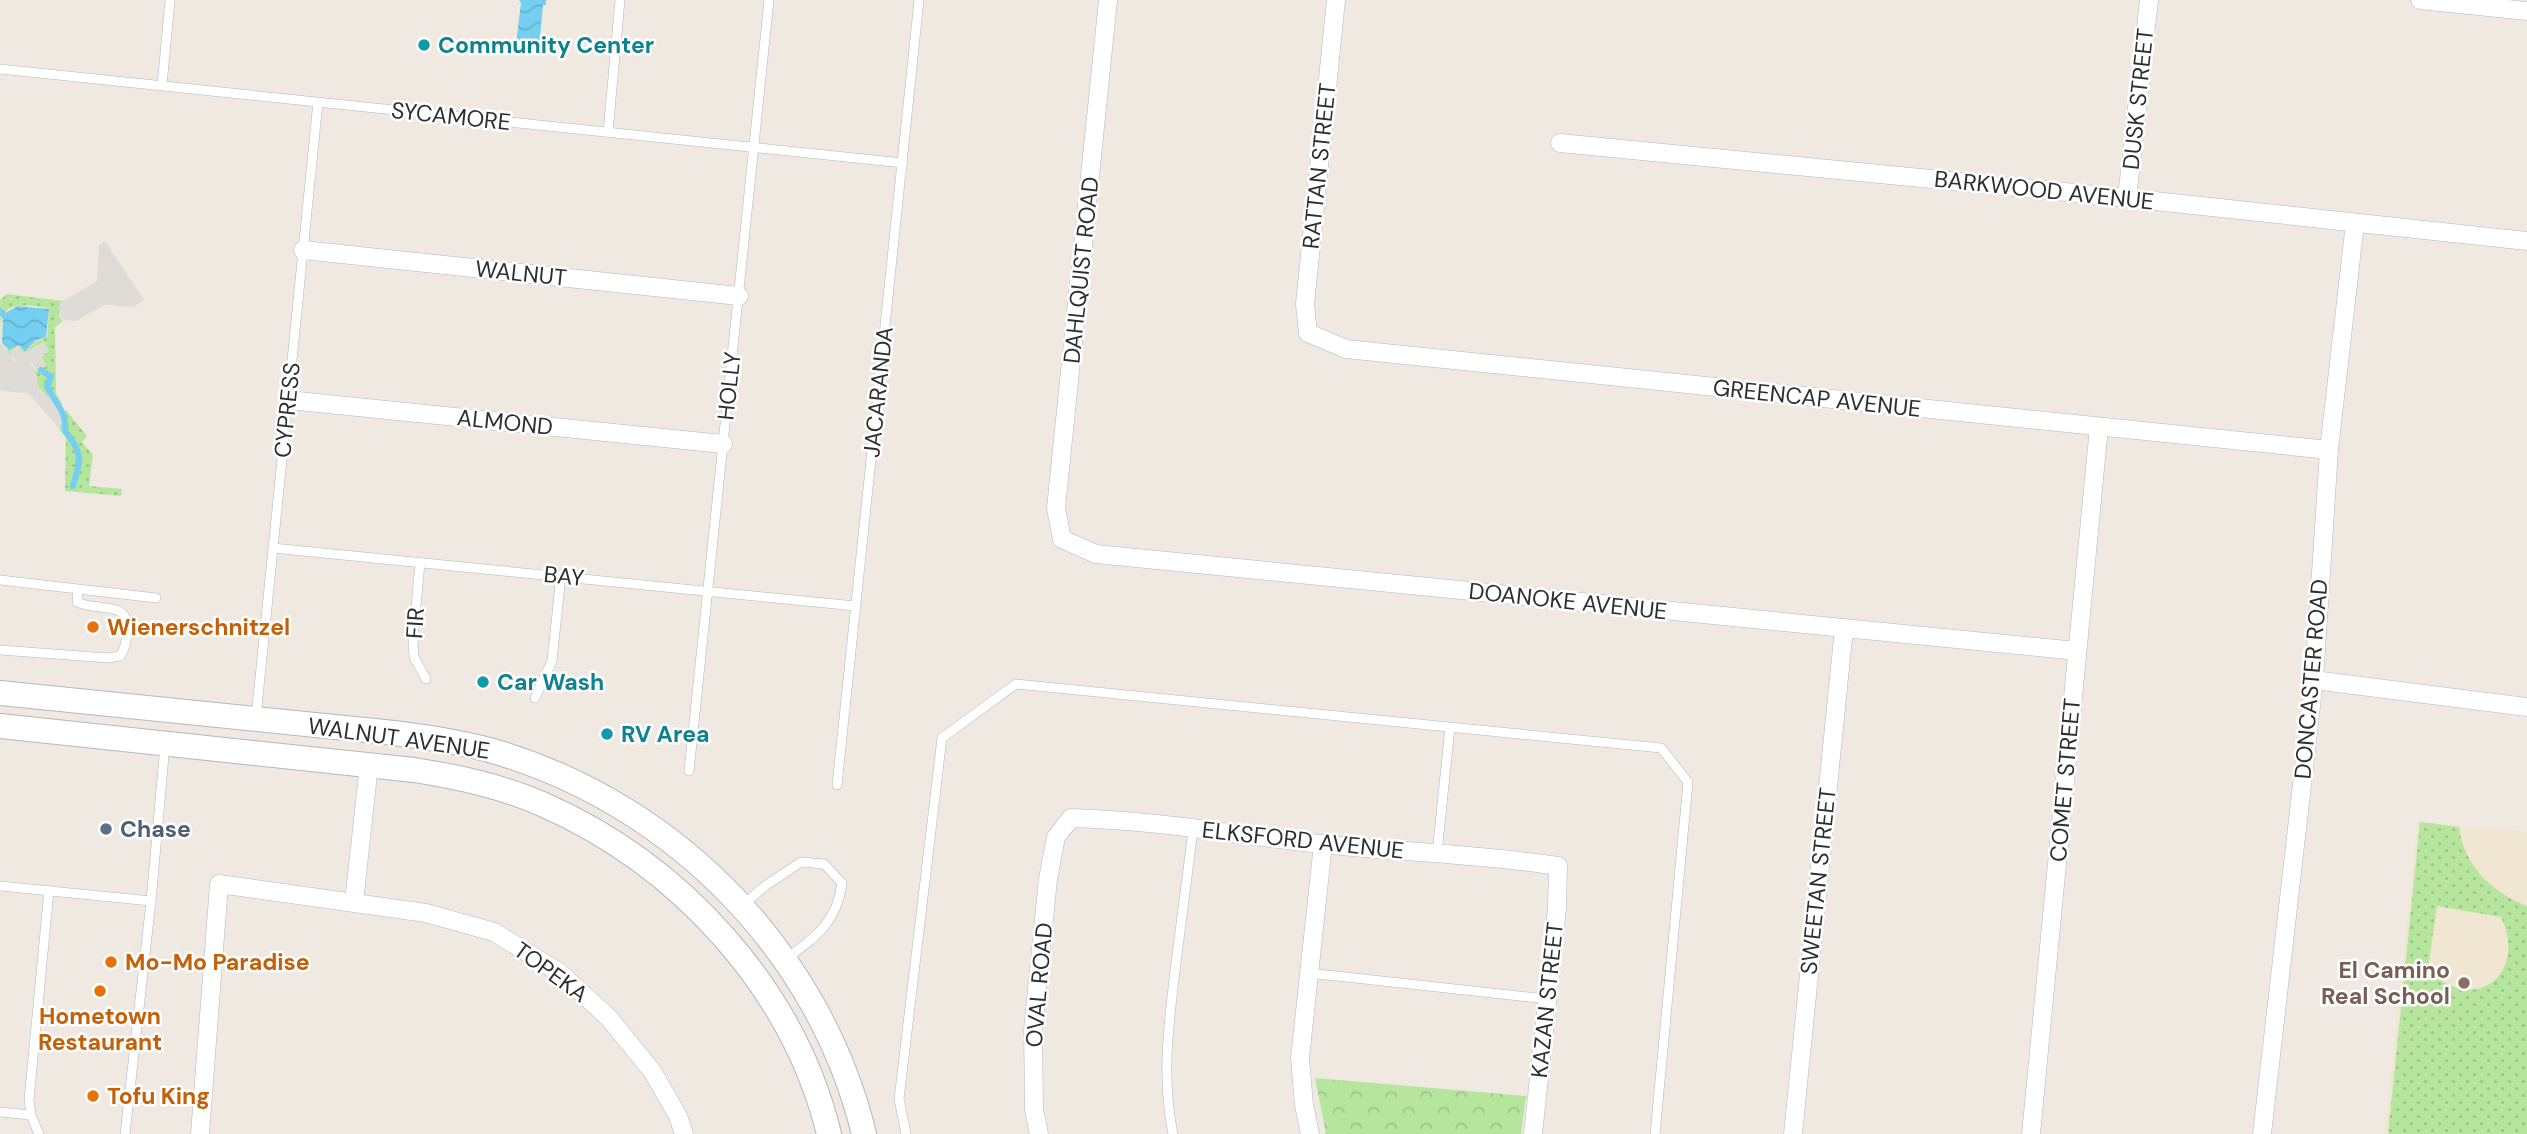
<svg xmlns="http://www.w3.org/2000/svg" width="2527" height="1134" viewBox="0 0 2527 1134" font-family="'DM Sans',sans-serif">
  <defs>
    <pattern id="grass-dots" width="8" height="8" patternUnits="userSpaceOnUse" patternTransform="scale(1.75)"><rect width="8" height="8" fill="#b6e59e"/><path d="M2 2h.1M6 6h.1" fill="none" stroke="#9dc588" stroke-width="1.8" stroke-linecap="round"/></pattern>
    <pattern id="forest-crowns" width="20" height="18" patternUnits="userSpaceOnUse" patternTransform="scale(1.75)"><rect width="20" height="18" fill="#b6e59e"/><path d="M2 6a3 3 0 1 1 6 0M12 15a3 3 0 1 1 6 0" fill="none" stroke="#9dc588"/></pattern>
    <pattern id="water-waves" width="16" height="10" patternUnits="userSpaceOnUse" patternTransform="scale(1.75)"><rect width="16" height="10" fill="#75cff0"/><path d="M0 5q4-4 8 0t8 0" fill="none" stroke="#66b2ce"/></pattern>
  </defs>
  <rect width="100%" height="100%" fill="#efe9e1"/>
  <!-- education -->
  <path fill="#f0e6d1" d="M2418,821L2527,832V1134H2385Z"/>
  <!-- grass -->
  <path fill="url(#grass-dots)" fill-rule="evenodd" d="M7,294L63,301L60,303L59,316L63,321L55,327L56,393L62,404L59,407C54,399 41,393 38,386C34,376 39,377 30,365L37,372L46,366L41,357L49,351L43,342L24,354L18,346L10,352L14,361L1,343L7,350L19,345L25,353L35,342L47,337L49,308C35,307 7,299 2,319C0,326 2,335 1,342L0,300Z
    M66,410L87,436L82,442L93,455L89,486L122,489L121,496L65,491L66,437L59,429L63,419L61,413Z
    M2420,822L2459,827C2463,865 2493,893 2527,906V1134H2388ZM2437,906L2501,917C2527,970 2480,1016 2430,972L2428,969Z"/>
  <!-- forest -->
  <path fill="url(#forest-crowns)" d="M1315,1078L1526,1096L1521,1134H1326Z"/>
  <!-- plaza -->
  <path fill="#dfdcd8" d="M105,241L144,300L133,307L104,305L76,321L64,320L60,316V303L97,281L99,245Z
    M0,342L14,362L16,360L10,352L19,347L25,354L43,342L49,351L40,357L46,366L37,372L32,363L30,365L37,376L38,387L42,393L52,398L58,406L62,419L59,428L29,394L0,390Z"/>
  <!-- water -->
  <path fill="url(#water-waves)" d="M519,0H546V5H543L539,47L516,44L521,3Z
    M18,306L49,309L46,337L35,341L25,352L19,345L9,350L2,343L3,319L0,315V307L5,313Z"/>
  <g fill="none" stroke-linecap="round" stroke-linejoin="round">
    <!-- stream -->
    <path stroke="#75cff0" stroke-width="6" d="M41,370L51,377L47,386C54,402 67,411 65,431C83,453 81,459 73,486"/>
    <defs>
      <path id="service" d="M0,69L903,163
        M162,86L170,0
        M608,132L620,0
        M273,548L855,606
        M420,563L413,639L414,657L426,679
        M0,580L156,598
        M0,650L108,658L120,656C126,648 126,640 127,630C130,600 97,612 77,602L78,590
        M535,698L552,661L561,575
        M256,717L318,102
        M689,771L769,0
        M837,785L919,0
        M1437,853L1450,727
        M0,886L151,901L165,745
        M742,906L765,886L801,862L824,864L842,883C837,922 816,937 786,959
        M1309,973L1547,999
        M0,1112L31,1115
        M39,1134L31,1115L29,1100L49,890
        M125,1134L151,901
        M906,1134L899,1099L942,738L1016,684L1661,748L1688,782L1655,1134
        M1173,1134C1161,1076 1169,1021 1176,963C1182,919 1187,874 1193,830"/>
      <path id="minor" d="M1108,0L1056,508L1062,539L1096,554L2077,651
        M1336,0L1305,304L1308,333L1346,349L2329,450
        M2420,0L2527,11
        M1560,143L2127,198L2527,241
        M2127,198L2149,0
        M303,250L739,296
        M288,400L723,444
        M2314,680L2527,707
        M354,902L369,765
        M200,1134L219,884L426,913L494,932L560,973L609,1018L652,1071L678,1116L684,1134
        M1039,1134L1034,1109L1033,1030L1048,879L1056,837L1071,818C1154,820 1237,835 1320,844C1399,852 1479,854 1558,866L1557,908L1533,1134
        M1310,1134L1304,1105L1300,1058L1323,844
        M1793,1134L1844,628
        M2031,1134L2099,427
        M2262,1134L2314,680L2329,450L2355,223"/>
      <path id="secondary" d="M0,693L394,733C431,738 468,743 503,754C679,809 820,954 864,1134
        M0,726L414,770C458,777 501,786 542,804C679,864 793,987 829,1134"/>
    </defs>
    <!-- service casing -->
    <use href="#service" stroke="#b4b7c1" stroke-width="10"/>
    <!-- minor casing -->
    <use href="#minor" stroke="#b4b7c1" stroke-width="19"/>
    <!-- secondary casing -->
    <use href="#secondary" stroke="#b4b7c1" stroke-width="26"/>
    <!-- service -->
    <use href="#service" stroke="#fff" stroke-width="9"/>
    <!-- minor -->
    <use href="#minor" stroke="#fff" stroke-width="18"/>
    <!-- secondary -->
    <use href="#secondary" stroke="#fff" stroke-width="24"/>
  </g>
  <!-- markers -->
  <g fill="#0f9aa8" stroke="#fff" stroke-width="2.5">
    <circle cx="424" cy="45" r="7"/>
    <circle cx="483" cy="682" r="7"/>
    <circle cx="607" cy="734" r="7"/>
  </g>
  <g fill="#e8710a" stroke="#fff" stroke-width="2.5">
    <circle cx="93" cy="627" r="7"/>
    <circle cx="111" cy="962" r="7"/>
    <circle cx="100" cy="991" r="7"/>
    <circle cx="93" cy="1096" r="7"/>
  </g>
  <circle fill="#5c6f8a" stroke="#fff" stroke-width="2.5" cx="106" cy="829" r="7"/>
  <circle fill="#8d6e63" stroke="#fff" stroke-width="2.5" cx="2464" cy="983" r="7"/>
  <g text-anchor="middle" stroke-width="5" stroke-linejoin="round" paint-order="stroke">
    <!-- culture labels -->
    <g font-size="23" font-weight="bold" fill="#0d838f" stroke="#fff" text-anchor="start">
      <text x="438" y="53">Community Center</text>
      <text x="497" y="690">Car Wash</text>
      <text x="621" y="742">RV Area</text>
    </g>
    <!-- street labels -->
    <g font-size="23" fill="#2e2e2e" stroke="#fff">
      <text transform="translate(2138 99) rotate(-84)" y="8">DUSK STREET</text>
      <text transform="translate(451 116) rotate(6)" y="8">SYCAMORE</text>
      <text transform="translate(1319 166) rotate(-84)" y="8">RATTAN STREET</text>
      <text transform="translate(2044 190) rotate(6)" y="8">BARKWOOD AVENUE</text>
      <text transform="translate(1081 270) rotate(-84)" y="8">DAHLQUIST ROAD</text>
      <text transform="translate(521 273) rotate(6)" y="8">WALNUT</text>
      <text transform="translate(729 386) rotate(-84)" y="8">HOLLY</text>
      <text transform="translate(878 392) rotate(-84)" y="8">JACARANDA</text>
      <text transform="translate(1817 398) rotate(6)" y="8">GREENCAP AVENUE</text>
      <text transform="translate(287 410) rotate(-84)" y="8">CYPRESS</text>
      <text transform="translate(505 422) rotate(6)" y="8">ALMOND</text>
      <text transform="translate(564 576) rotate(6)" y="8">BAY</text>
      <text transform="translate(1568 601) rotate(6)" y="8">DOANOKE AVENUE</text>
      <text transform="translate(415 623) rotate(-86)" y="8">FIR</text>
      <text transform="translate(2311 679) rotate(-85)" y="8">DONCASTER ROAD</text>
      <text transform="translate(399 738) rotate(8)" y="8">WALNUT AVENUE</text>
      <text transform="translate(2065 780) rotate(-85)" y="8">COMET STREET</text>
      <text transform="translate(1303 840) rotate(6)" y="8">ELKSFORD AVENUE</text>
      <text transform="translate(1818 881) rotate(-84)" y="8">SWEETAN STREET</text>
      <text transform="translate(551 972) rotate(36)" y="8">TOPEKA</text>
      <text transform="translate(1039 985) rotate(-85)" y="8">OVAL ROAD</text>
      <text transform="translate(1547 1000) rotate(-84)" y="8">KAZAN STREET</text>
    </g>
    <!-- food labels -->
    <g font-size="23" font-weight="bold" fill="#c56008" stroke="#fff" text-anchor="start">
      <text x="107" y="635">Wienerschnitzel</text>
      <text x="125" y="970">Mo-Mo Paradise</text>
      <text x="100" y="1024" text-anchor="middle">Hometown<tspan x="100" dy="26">Restaurant</tspan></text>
      <text x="107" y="1104">Tofu King</text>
    </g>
    <!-- service labels -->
    <g font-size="23" font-weight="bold" fill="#4e5e75" stroke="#fff" text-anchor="start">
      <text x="120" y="837">Chase</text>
    </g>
    <!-- education labels -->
    <g font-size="23" font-weight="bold" fill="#785e54" stroke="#fff" text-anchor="end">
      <text x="2450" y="978">El Camino<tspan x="2450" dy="26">Real School</tspan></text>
    </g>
  </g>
</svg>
